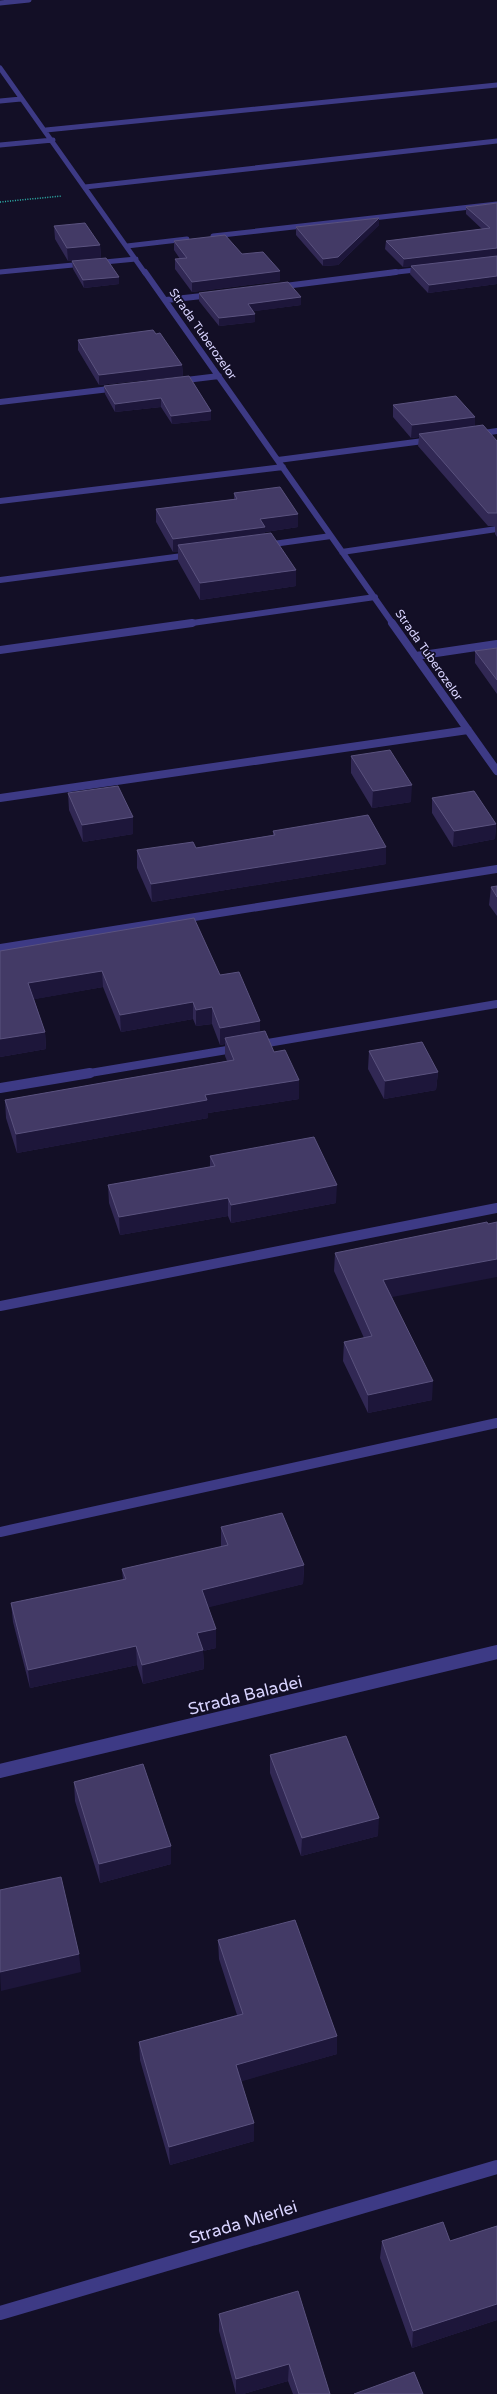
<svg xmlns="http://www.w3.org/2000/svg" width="497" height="2394" viewBox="0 0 497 2394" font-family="'Varela Round',sans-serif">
  <rect width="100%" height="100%" fill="#130f26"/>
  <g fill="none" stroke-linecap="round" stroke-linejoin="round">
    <!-- path -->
    <path stroke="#2fb8b0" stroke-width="1.5" stroke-dasharray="1 1.5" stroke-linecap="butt" d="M0,202L62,196"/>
    <!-- minor-far4 -->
    <path stroke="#3d3a85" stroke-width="5" d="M0,3L29,0
      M0,68L145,273
      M0,101L21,99
      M46,130L497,85
      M0,145L53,140
      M85,187L497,141
      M213,236L497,204
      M127,246L187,239
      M0,272L136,259
      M388,273L424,269"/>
    <!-- minor-far3 -->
    <path stroke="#3d3a85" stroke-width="6" d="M145,272L393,624
      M277,287L396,272
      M166,300L211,295
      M178,381L219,376
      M0,402L118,388
      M477,434L497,431
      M278,460L431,440
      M0,501L283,467
      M266,545L331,536
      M342,552L497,529
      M0,580L190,555
      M185,624L375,597"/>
    <!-- minor-far2 -->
    <path stroke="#3d3a85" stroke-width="8" d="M392,623L497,771
      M0,650L192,623
      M416,656L497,644
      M0,798L468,730
      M0,948L497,869
      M256,1045L497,1004
      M84,1074L239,1048"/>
    <!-- minor-far1 -->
    <path stroke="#3d3a85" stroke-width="10" d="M0,1088L90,1073
      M0,1306L497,1208
      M0,1532L497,1423"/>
    <!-- minor -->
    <path stroke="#3d3a85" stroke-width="14" d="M0,1771L497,1652
      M0,2313L497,2167"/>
  </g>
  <!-- wall -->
  <path fill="#312854" d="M497,203V256L403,267L385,249L386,241L482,229L466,214V207Z
    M379,218V225L338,265L323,266L296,235V227Z
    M54,226L100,245L101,258L68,261L55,239Z
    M174,241L242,254L280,281L192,292L175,269V259H180L174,250Z
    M497,256V284L428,293L410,274L411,266Z
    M72,261L119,277V284L84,288L73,269Z
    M199,293L301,297V305L253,311L255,322L219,326L199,301Z
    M156,334L182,365L183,376L99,385L78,350V340Z
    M189,376L211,411V420L172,424L161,407L115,412L105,394L104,386Z
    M393,405L475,417V426L497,441V537L495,534V526H488L418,446L419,437L411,438L393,417Z
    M234,493L298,514V527L265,532V534L296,570V586L200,600L178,561V552H173L156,522V509L234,499Z
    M497,648V694L475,663V651Z
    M351,756L411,802L372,808L351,773Z
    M68,793L133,817V834L83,842L69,810Z
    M432,798L496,824L495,839L453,847L432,813Z
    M273,831L386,864L152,902L137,868V850L196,848L273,835Z
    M497,886V916L489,905L491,887Z
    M0,951L220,975L274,1052L299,1099L208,1113V1118L17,1153L6,1118L5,1100L113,1081L227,1061L225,1056V1044L220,1045L212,1024L196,1026L193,1019L121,1032L103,987L34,999L45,1032L46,1049L0,1057Z
    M369,1051L438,1072L436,1090L384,1099L368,1069Z
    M210,1156L336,1203L231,1223L228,1216L120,1235L109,1203L108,1185L210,1167Z
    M335,1253L392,1297L432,1400L368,1413L343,1361L344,1342L364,1338L334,1271Z
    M221,1527L304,1565L303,1584L208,1607L216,1648L203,1651L204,1669L143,1684L137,1665L30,1688L13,1622L11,1603L123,1580L122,1569L221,1547Z
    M270,1755L378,1836L301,1856L270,1773Z
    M74,1782L171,1846V1864L100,1883L75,1801Z
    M218,1940L337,2054L241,2081L254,2141L170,2165L140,2060L139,2042L237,2015L219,1959Z
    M497,2226V2320L412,2348L380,2258L382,2241H450Z
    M219,2314L330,2394H293L288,2381L243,2394H236L219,2331Z"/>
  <!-- shaded-wall -->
  <path fill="#1d163a" d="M379,218V225L338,265L323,266V259Z
    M100,245L101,258L68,261L67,248Z
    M497,248V256L403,267L404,259Z
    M280,271V281L192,292V282Z
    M497,276V284L428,293L429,285Z
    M119,277V284L84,288L83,280Z
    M301,297V305L248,312V304Z
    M255,314V322L219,326V318Z
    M182,365L183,376L99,385V375Z
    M161,398V407L115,412V404Z
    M211,411V420L172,424L171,416Z
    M475,417V429L419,434V437L411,438L412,425Z
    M298,514V527L265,532V540L178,545V552H173V539L260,519Z
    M296,570V586L200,600V583Z
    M412,785L411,802L372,808L373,791Z
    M133,817V834L83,842L82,825Z
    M496,824L495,839L453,847L454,831Z
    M386,847V864L152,902L151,884Z
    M102,971L103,987L30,1000L28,983Z
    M193,1002V1019L121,1032L120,1015Z
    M212,1007V1024L196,1026V1010Z
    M260,1021V1038H225V1044L220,1045V1028Z
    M45,1032L46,1049L0,1057V1039Z
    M438,1072L436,1090L384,1099L385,1081Z
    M299,1080V1099L208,1113V1118L17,1153L16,1134L205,1095Z
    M337,1185L336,1203L231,1223V1205Z
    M228,1198V1216L120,1235L119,1217Z
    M497,1259V1277L382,1299L383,1280Z
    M433,1381L432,1400L368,1413V1395Z
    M304,1565L303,1584L202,1609V1590Z
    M216,1629V1648L203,1651L204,1669L143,1684L142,1665L197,1633Z
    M136,1646L137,1665L30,1688L28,1670Z
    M379,1818L378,1836L301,1856L302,1838Z
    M171,1846V1864L100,1883L99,1864Z
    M79,1954L81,1972L1,1991L0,1972Z
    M337,2036V2054L236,2083V2065Z
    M254,2123V2141L170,2165L169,2147Z
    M497,2304V2320L412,2348L413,2331Z
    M289,2364L288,2381L243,2394H236V2379Z"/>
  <!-- building -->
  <path fill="#433a66" stroke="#5a527e" d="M497,203V248L404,259L386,241L490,228L466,207Z
    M379,218L338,257L323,259L296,227Z
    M85,223L100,245L67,248L54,226Z
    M225,235L242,254L263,252L280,271L192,282L175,259L187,258L174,241Z
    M497,256V276L429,285L411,266Z
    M106,258L119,277L83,280L72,261Z
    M288,282L301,297L248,304L255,314L219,318L199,293Z
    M153,330L156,334L160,333L182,365L99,375L78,340Z
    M189,376L211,411L171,416L161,398L115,404L104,386Z
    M456,396L475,417L412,425L393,405Z
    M483,425L497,441V513H488L419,434Z
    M280,487L298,514L260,519L265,527L173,539L156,509L237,499L234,493Z
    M271,533L296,570L200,583L178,545Z
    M497,648V680L475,651Z
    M390,750L412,785L373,791L351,756Z
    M118,786L133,817L82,825L68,793Z
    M474,791L496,824L454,831L432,798Z
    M368,815L386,847L151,884L137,850L193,842L196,848L275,835L273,831Z
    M497,886V897L491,887Z
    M194,918L220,975L239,972L260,1021L220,1028L212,1007L196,1010L193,1002L120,1015L102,971L28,983L45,1032L0,1039V951Z
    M265,1031L274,1052L285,1050L299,1080L205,1095L207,1100L16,1134L5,1100L113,1081L234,1060L225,1038Z
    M422,1042L438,1072L385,1081L369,1051Z
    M314,1137L337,1185L231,1205L228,1198L119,1217L108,1185L215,1166L210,1156Z
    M487,1222L488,1224L497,1222V1259L383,1280L433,1381L368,1395L344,1342L372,1336L335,1253Z
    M282,1513L304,1565L202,1590L216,1629L197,1633L203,1650L142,1665L136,1646L28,1670L11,1603L126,1579L122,1569L228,1545L221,1527Z
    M346,1736L379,1818L302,1838L270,1755Z
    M143,1764L171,1846L99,1864L74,1782Z
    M61,1877L79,1954L0,1972V1890Z
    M295,1920L337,2036L236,2065L254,2123L169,2147L139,2042L243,2014L218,1940Z
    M443,2222L450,2241L497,2226V2304L413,2331L382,2241Z
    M298,2291L330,2394H299L289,2364L236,2379L219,2314Z
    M414,2372L423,2394H354Z"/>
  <g text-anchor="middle" stroke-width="3.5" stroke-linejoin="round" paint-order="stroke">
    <!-- far-street labels -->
    <g font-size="12" fill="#d9d4ff" stroke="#130f26">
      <text transform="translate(203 334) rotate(55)" y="4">Strada Tuberozelor</text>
      <text transform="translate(429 655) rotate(55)" y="4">Strada Tuberozelor</text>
    </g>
    <!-- near-street labels -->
    <g font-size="17" fill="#d9d4ff" stroke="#130f26">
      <text transform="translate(245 1695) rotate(-14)" y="6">Strada Baladei</text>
      <text transform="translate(243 2222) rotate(-17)" y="6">Strada Mierlei</text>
    </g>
  </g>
</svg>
